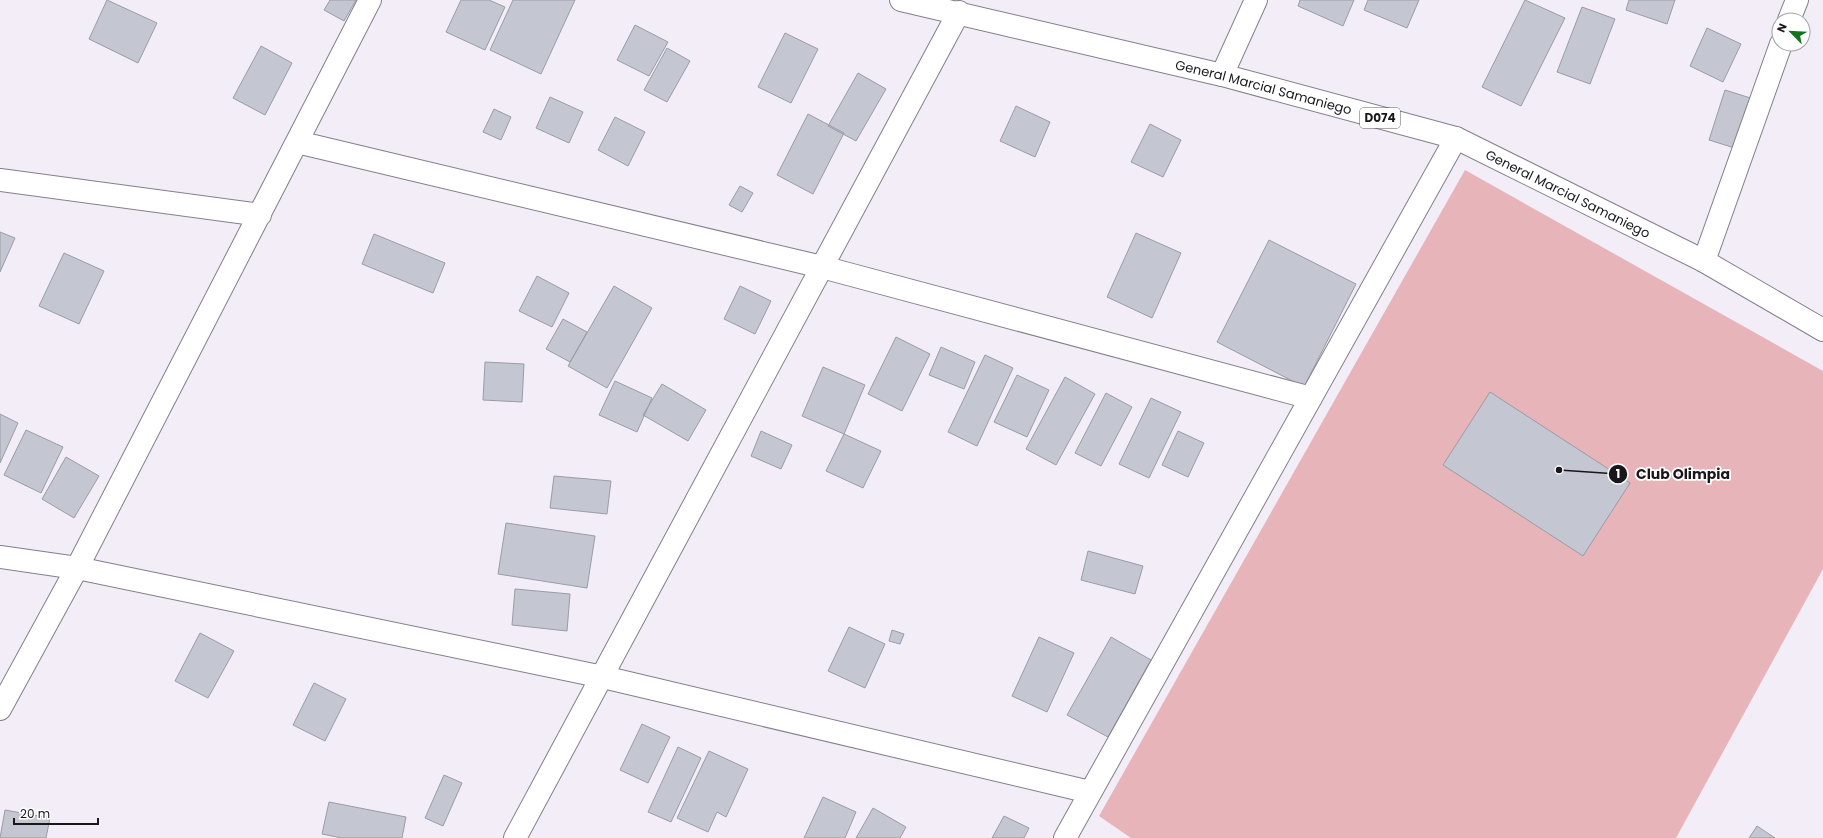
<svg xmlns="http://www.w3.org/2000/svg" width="1823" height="838" viewBox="0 0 1823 838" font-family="Poppins,sans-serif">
  <rect width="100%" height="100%" fill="#f3edf8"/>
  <!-- green -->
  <path fill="#e6b4b9" d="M1465,170L1823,371V569L1676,838H1131L1099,816Z"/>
  <!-- building -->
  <path fill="#c4c6d1" stroke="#999ca6" d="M107,0L157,23L138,63L89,39Z
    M330,0H356L344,21L324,10Z
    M461,0H489L505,7L485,50L446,32Z
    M513,0H575L541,74L490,50Z
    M1300,0H1354L1343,26L1298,6Z
    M1368,0H1419L1407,28L1364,10Z
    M1525,0L1565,18L1521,106L1482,87Z
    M1629,0H1675L1667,24L1626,10Z
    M1582,7L1615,19L1590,84L1557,72Z
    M635,25L668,42L649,76L617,60Z
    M1707,28L1741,44L1723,82L1690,66Z
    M785,33L818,49L791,103L758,87Z
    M261,46L292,63L265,115L233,98Z
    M667,48L690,61L667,102L644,90Z
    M858,73L886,89L856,141L828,126Z
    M1725,90L1757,100L1741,150L1709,140Z
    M550,97L583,112L569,143L536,128Z
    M1016,106L1050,122L1035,157L1000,141Z
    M494,109L511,117L501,140L483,132Z
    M808,114L844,133L813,194L777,175Z
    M615,117L645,132L628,166L598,150Z
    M1150,124L1181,140L1163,177L1131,162Z
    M740,186L753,193L742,212L729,205Z
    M0,232L15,238L0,272Z
    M1136,233L1181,253L1152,318L1107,297Z
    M374,234L445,263L433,293L362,264Z
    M1269,240L1356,284L1304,387L1217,342Z
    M64,253L104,271L79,324L39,306Z
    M537,276L569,293L552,327L519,311Z
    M614,286L652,308L607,388L568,366Z
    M740,286L771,301L755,334L724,319Z
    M563,319L587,332L570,362L546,349Z
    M896,337L930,354L902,411L868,394Z
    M941,347L975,362L964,389L929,375Z
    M985,355L1013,368L977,446L948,432Z
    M485,362L524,364L522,402L483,400Z
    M823,367L865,385L844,434L802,416Z
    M1017,375L1049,390L1027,437L994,422Z
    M1065,377L1095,394L1056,465L1026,449Z
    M615,381L652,398L637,432L599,415Z
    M662,384L706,410L688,441L643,415Z
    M1490,392L1630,483L1583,556L1443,465Z
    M1106,393L1132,407L1101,466L1075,453Z
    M1151,398L1181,412L1149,478L1119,464Z
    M0,414L18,423L0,463Z
    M26,430L63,447L41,493L4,475Z
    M761,431L792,445L781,469L751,456Z
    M1178,431L1204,443L1188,477L1162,465Z
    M844,434L881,451L863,488L826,471Z
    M66,457L99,476L74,518L42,499Z
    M554,476L611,481L607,514L550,508Z
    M506,523L595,536L587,588L498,574Z
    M1088,551L1143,566L1135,594L1081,580Z
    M515,589L570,594L567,631L512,625Z
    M849,627L885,644L865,688L828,671Z
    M892,630L904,634L900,644L889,641Z
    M200,633L234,651L208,698L175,681Z
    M1039,637L1074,653L1047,712L1012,696Z
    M1111,637L1151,660L1108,737L1067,715Z
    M314,683L346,699L325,741L293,725Z
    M642,724L670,737L648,783L620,770Z
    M678,747L701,758L671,822L648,812Z
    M709,751L748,769L726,817L717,812L708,832L677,818Z
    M444,775L462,783L443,826L425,818Z
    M823,797L856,812L845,838H804Z
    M329,802L406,817L402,838H342L322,834Z
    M873,808L906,827L900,838H856Z
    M5,810L50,818L46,838H0Z
    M1004,816L1029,828L1024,838H992Z
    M1757,826L1775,838H1749Z"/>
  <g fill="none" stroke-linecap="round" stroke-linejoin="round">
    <defs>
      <path id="minor" d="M1789,20L1797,0
        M1222,75L1256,0
        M297,142L822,267L1311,398
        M0,180L260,215
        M1704,261L1781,44
        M0,557L77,568L603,677L1090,792
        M0,709L77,568L370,0
        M515,838L959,12
        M1065,838L1456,138"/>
      <g id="major">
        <path id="s1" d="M901,0L1222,75L1456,138L1704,261L1823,330"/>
      </g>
    </defs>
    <!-- minor casing -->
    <use href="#minor" stroke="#847f89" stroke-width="24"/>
    <!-- major casing -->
    <use href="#major" stroke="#847f89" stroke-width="24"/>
    <!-- minor -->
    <use href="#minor" stroke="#fff" stroke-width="22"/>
    <!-- major -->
    <use href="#major" stroke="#fff" stroke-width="22"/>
  </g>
  <g text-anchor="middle" stroke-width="3.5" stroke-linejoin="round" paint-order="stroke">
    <!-- shield labels -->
    <rect fill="#fff" stroke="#5e5d5f" stroke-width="1" x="1360" y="108" width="40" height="20" rx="3"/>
    <g font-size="12" font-weight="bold" fill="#19171b">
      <text x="1380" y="122">D074</text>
    </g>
    <!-- street labels -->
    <g font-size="13" fill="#19171b" stroke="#fff">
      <text dy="5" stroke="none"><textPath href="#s1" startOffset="373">General Marcial Samaniego</textPath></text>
      <text dy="5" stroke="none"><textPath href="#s1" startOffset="697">General Marcial Samaniego</textPath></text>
    </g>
  </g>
  <!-- callouts -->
  <path fill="none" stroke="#19171b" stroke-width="1.5" d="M1559 470L1618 474"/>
  <g fill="#19171b" stroke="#fff" stroke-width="1.5">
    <circle cx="1559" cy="470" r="4"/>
    <circle cx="1618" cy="474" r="10"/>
  </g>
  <g font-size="12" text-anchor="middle" font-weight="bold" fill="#fff">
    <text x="1618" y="478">1</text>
  </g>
  <g font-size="14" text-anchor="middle" font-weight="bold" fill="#19171b" stroke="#fff" stroke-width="3.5" stroke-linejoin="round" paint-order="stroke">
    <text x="1683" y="479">Club Olimpia</text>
  </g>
  <!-- north arrow -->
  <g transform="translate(1791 32) rotate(294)"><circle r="19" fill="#ffffff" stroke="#a3a2a4"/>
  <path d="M0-3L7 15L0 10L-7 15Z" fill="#137323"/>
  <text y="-6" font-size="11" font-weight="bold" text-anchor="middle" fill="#19171b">N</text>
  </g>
  <!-- scale -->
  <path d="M14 818v6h84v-6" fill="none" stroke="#19171b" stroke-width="2"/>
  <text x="20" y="818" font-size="12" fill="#19171b" stroke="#ffffff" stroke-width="3" paint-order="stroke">20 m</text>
</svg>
